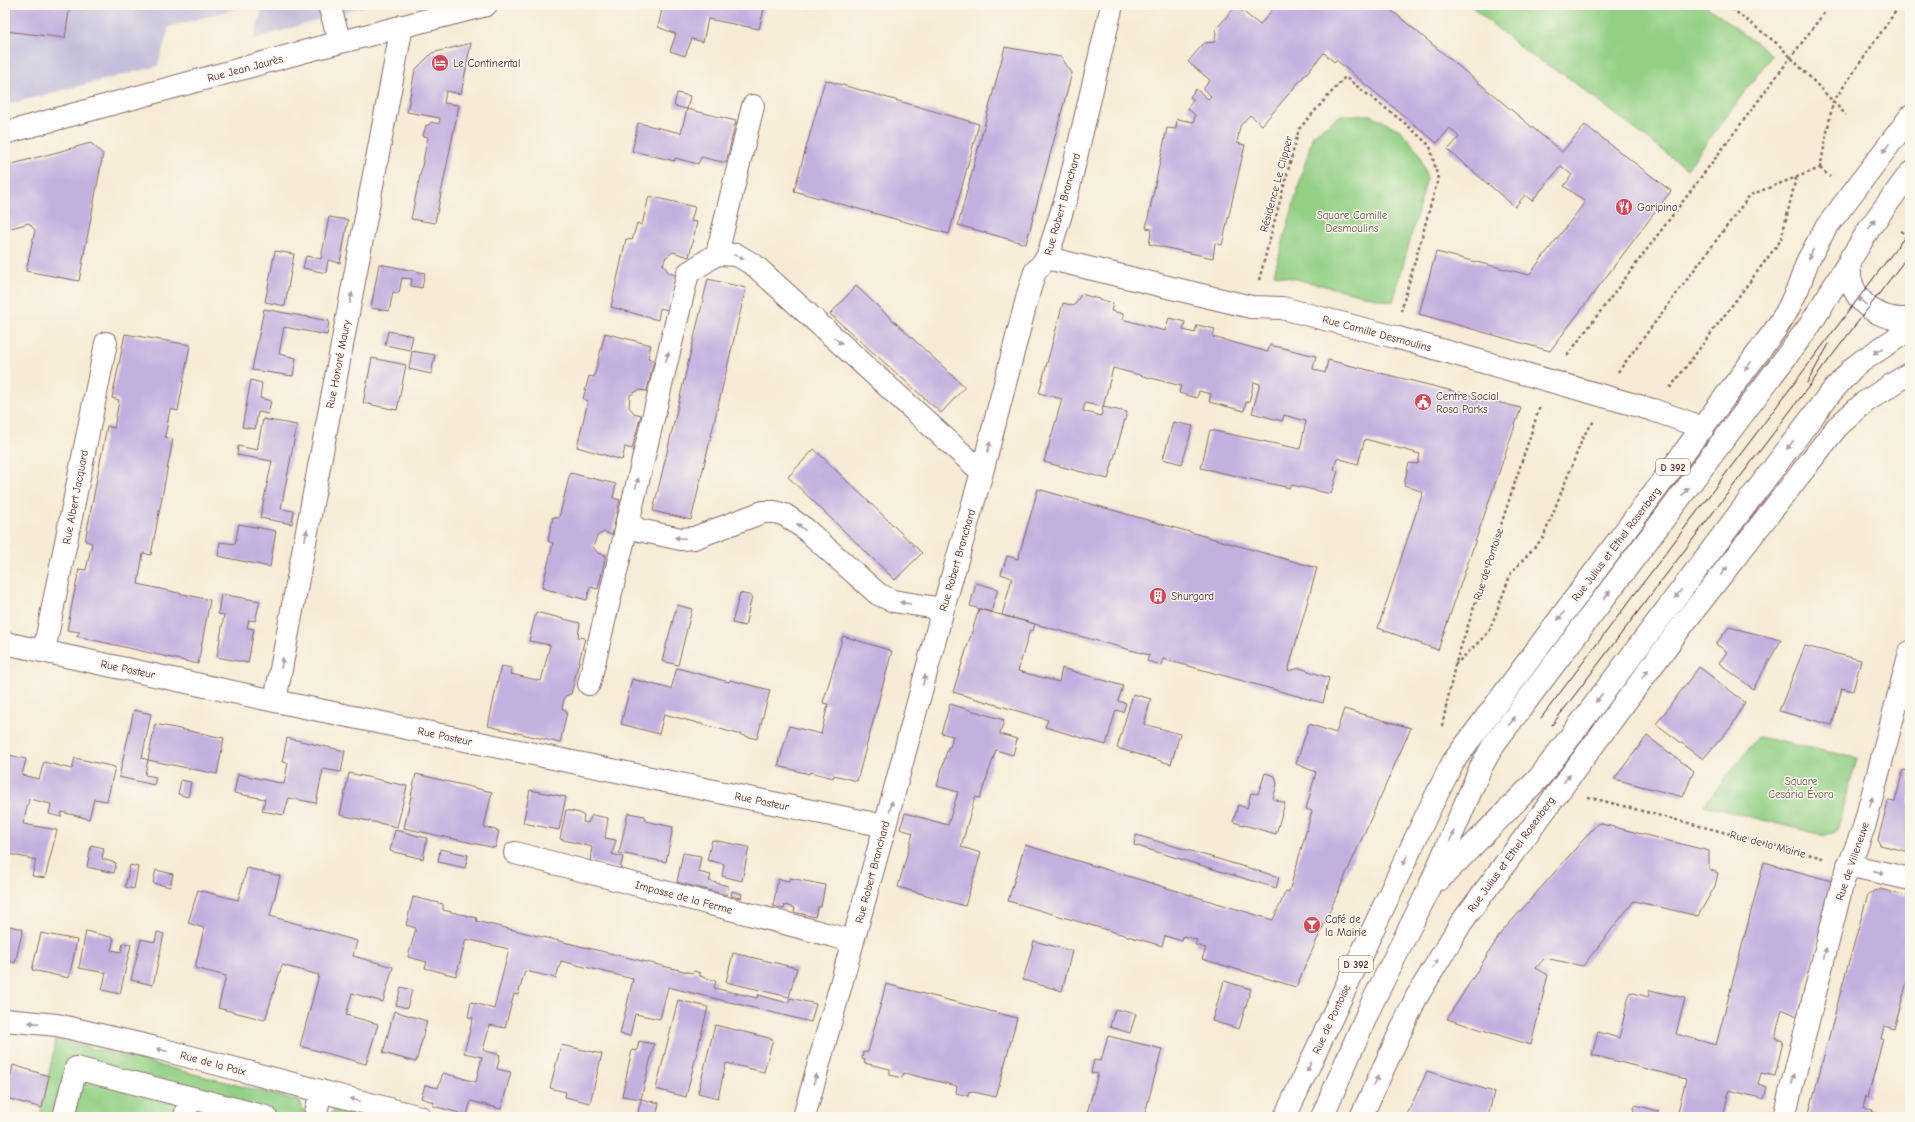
<svg xmlns="http://www.w3.org/2000/svg" width="1915" height="1122" viewBox="0 0 1915 1122" font-family="'Comic Neue',sans-serif">
  <rect width="100%" height="100%" fill="#fbf7ec"/>
  <filter id="ink" filterUnits="userSpaceOnUse"><feTurbulence type="fractalNoise" baseFrequency=".025" numOctaves="2"/><feDisplacementMap in="SourceGraphic" scale="8" xChannelSelector="R" yChannelSelector="G"/><feConvolveMatrix kernelMatrix="1 2 1 2 8 2 1 2 1" color-interpolation-filters="sRGB"/></filter>
  <filter id="wash" filterUnits="userSpaceOnUse"><feTurbulence type="fractalNoise" baseFrequency=".012" numOctaves="4" result="noise"/><feDisplacementMap in="SourceGraphic" scale="16" xChannelSelector="R" yChannelSelector="G"/><feGaussianBlur stdDeviation="0.9" result="paint"/><feColorMatrix in="noise" values="0 0 0 0 0 0 0 0 0 0 0 0 0 0 0 0 0 1.4 0 .05"/><feComposite in="paint" operator="in"/></filter>
  <g filter="url(#wash)">
    <rect width="100%" height="100%" fill="#f6ecd6"/>
    <!-- industrial -->
    <path fill="#c5c0da" d="M5,5H249L169,27L158,66L5,105Z
      M263,5H369L254,39Z"/>
    <!-- green -->
    <path fill="#93d085" stroke="#6e7858" d="M1469,5H1705L1772,55L1687,169L1567,77L1529,54Z
      M1341,115H1371L1400,130L1419,152L1427,178L1393,302L1274,274L1313,135Z
      M1758,737L1857,758L1837,831L1826,836L1704,805Z
      M56,1039L300,1101L303,1111L327,1117L334,1110L364,1117H40Z"/>
    <g id="blocks">
      <!-- building -->
      <path fill="#c2b0df" d="M5,5H70L65,38L5,31Z
        M663,5H765L759,29L708,19L703,42L692,39L685,56L670,51L676,34L658,27Z
        M1276,5H1385L1562,152L1585,125L1671,191L1550,351L1419,314L1436,252L1529,275L1585,202L1564,186L1572,175L1561,166L1532,201L1525,195L1515,207L1448,150L1459,137L1450,128L1437,143L1336,60L1334,62L1324,53L1262,125L1250,115L1240,126L1237,143L1245,145L1222,245L1215,243L1213,258L1149,244L1152,229L1146,228L1167,128L1176,129L1177,119L1194,122L1195,115L1187,108L1194,100L1190,97L1196,89L1208,99L1211,96L1203,89L1210,80L1188,62L1204,43L1215,42L1216,29L1236,6L1260,25Z
        M471,43L461,94L446,91L444,103L459,105L435,223L411,219L428,137L423,136L426,125H429L431,122L439,124L440,118L407,112L415,70L432,53Z
        M1005,47L1061,57L1072,73L1026,244L958,225Z
        M825,80L979,124L949,234L794,191Z
        M677,93L690,96L687,109L674,106Z
        M687,109L736,121L726,163L701,157L698,164L675,158V161L632,151L638,123L681,133Z
        M91,143L103,154L79,281L26,271L35,230L29,223L5,230V166Z
        M649,196L695,207L691,221L697,222L689,257L673,252L666,257L663,264L669,273L676,275L668,310L660,308L658,320L611,307L626,239L632,240L637,223L642,225Z
        M329,217L348,220L340,263L328,260L326,273L303,268L306,256L321,259Z
        M275,251L294,254L285,306L265,302Z
        M379,264L425,273L422,288L411,286L412,279L402,278L399,293L393,292L389,311L371,308Z
        M708,279L746,288L691,520L653,511Z
        M856,286L965,387L941,413L830,314Z
        M1081,294L1113,303L1111,311L1124,314L1122,319L1165,331L1169,318L1185,322L1183,330L1195,333L1197,325L1215,329L1213,337L1268,352L1270,345L1316,356L1313,369L1325,373L1328,360L1521,408L1438,650L1378,628L1423,492L1404,485L1409,463L1418,464L1420,454L1365,439L1358,464L1337,458L1334,470L1338,471L1331,494L1292,485L1290,488L1201,468L1210,430L1300,449L1306,421L1284,415L1282,421L1252,413L1260,384L1254,382L1249,402H1246L1244,411L1209,402L1211,394L1199,391L1197,398L1179,393L1181,386L1113,368L1103,407L1085,403L1083,411L1101,416L1103,407L1127,412L1108,479L1044,462L1062,399L1039,393L1063,303L1074,306Z
        M264,309L329,321L327,335L284,327L279,354L296,358L293,376L252,370Z
        M388,331L413,336L410,350L385,345Z
        M605,333L651,345L648,358L654,360L647,391L639,390L630,395L629,407L634,413L641,415L632,449L625,447L622,460L577,447L588,401L583,399L589,376L594,377Z
        M125,334L190,345L178,411L170,409L165,437L173,439L151,555L143,553L138,584L210,600L198,664L76,636L80,632L67,630L79,569L86,570L92,543L85,541L107,426L114,428L119,400L112,398Z
        M412,351L435,355L431,374L409,369Z
        M372,358L406,365L397,410L363,403Z
        M251,380L262,383L260,398L271,401L268,414L258,412L255,429L242,427Z
        M263,419L297,425L281,509L294,511L292,524L260,518L272,461L237,455L238,446L257,450Z
        M1173,422L1193,426L1182,464L1163,459Z
        M814,449L922,553L895,580L788,477Z
        M570,473L616,484L613,498L620,500L612,535L604,532L597,536L593,547L598,553L606,555L598,589L590,587L587,600L542,588L553,543L548,541L553,517L559,518Z
        M1038,489L1317,568L1288,671L1300,668L1329,678L1323,703L1163,659L1161,665L1147,661L1149,655L1002,615L1012,578L1001,574L1007,556L1018,559Z
        M239,524L276,531L270,567L218,556L220,542L235,544Z
        M976,583L998,589L991,612L970,606Z
        M740,593L752,596L745,626L732,623Z
        M221,594L260,601L255,621L249,620L247,628L254,629L248,663L217,657L224,615L218,614Z
        M677,605L692,609L678,665L662,661Z
        M979,609L1035,624L1033,631L1030,630L1018,671L1059,682L1062,668L1123,686L1118,701L1126,703L1123,712L1116,710L1106,745L1045,727L1048,720L953,692Z
        M536,612L580,623L578,637L585,638L571,694L565,696L562,708L567,712L560,743L488,726L501,666L512,668L511,674L541,681L550,645L529,641Z
        M1729,627L1781,640L1753,689L1719,663L1727,652L1716,644Z
        M843,636L892,651L857,781L834,775L833,778L810,772L809,774L778,766L789,726L821,734L828,704L823,703Z
        M1805,646L1861,660L1853,691L1842,688L1832,725L1779,711Z
        M1699,667L1745,702L1732,726L1703,759L1656,724Z
        M677,668L729,682L730,680L770,690L757,739L664,714L659,734L621,724L632,679L671,689Z
        M1133,694L1151,699L1144,724L1180,734L1171,764L1117,748Z
        M950,704L1004,720L1000,734L1017,739L1013,755L996,750L980,798L975,797L961,847L981,853L965,906L898,887L913,833L900,829L905,813L948,825L958,792L937,786L948,747H950L953,736L941,733Z
        M1344,709L1411,728L1296,987L1202,959L1206,948L1195,945L1197,940L1183,936L1182,941L1165,936L1162,946L1008,901L1025,845L1273,920L1286,891L1289,892L1312,811L1306,809L1316,772L1296,764L1309,724L1336,733Z
        M134,710L151,714L142,758L148,760L145,775L156,777L154,785L119,777Z
        M155,724L224,738L217,774L148,760Z
        M1647,736L1694,771L1683,797L1614,779Z
        M287,738L345,751L341,772L323,769L316,803L289,798L284,815L262,811L265,799L234,793L238,774L284,784L288,763L282,762Z
        M5,754L26,759L22,775L39,779L44,762L72,769L75,758L115,767L107,801L94,799L89,819L62,812L61,817L49,814L51,804L29,799L23,824L57,830L45,878L32,876L36,860L5,853Z
        M1903,770L1910,771V852L1880,845L1878,840L1888,801L1895,802Z
        M349,773L407,786L397,827L340,815Z
        M1265,773L1275,776L1277,784L1273,799L1285,803L1276,834L1233,822L1238,805L1247,808L1251,793L1258,794Z
        M416,774L492,792L484,827L499,831L495,848L404,828Z
        M181,780L191,782L188,797L178,794Z
        M530,790L566,797L559,830L523,823Z
        M566,810L580,813L584,816L583,822L588,823L592,815L608,818L605,838L616,840L612,854L623,857L620,869L590,861L592,847L560,839Z
        M628,813L645,816V821L673,827L666,862L619,853Z
        M1598,823L1709,851V869L1718,873L1715,886L1698,916L1634,901L1583,966L1545,958L1536,968L1548,975L1531,1045L1447,1019L1501,933Z
        M395,830L427,838L423,859L390,851Z
        M1136,835L1279,877L1276,888L1134,845Z
        M712,840L749,847L742,881L722,876L724,864L707,860Z
        M91,845L104,848L102,859L116,863L114,873L87,867Z
        M440,849L468,855L465,868L438,862Z
        M683,853L701,856L698,872L711,875L709,881L728,886L727,895L677,882Z
        M1764,862L1835,882L1797,1016L1782,1009L1775,1038L1783,1041L1775,1076L1761,1073L1758,1084L1767,1087L1764,1099L1729,1090L1723,1117L1677,1116L1686,1079L1592,1055L1598,1032L1619,1038L1630,992L1648,997L1650,990L1685,998L1676,1034L1716,1045Z
        M130,865L138,867L134,889L125,887Z
        M247,868L280,876L270,916L357,941L353,956L393,967L383,1002L352,993L346,1015L378,1024L366,1064L300,1046L319,975L282,965L265,1020L218,1008L226,976L195,968L204,928L188,923L198,890L238,900Z
        M156,870L173,874L170,887L153,883Z
        M790,878L825,885L821,907H818L815,917L794,912L795,908L785,905L784,909L773,906L778,879L790,881Z
        M1880,889L1910,897V971L1894,1029L1884,1026L1881,1039H1883L1868,1097L1866,1096L1863,1108L1873,1110L1871,1117H1808L1843,983L1868,894Z
        M732,891L742,894L741,898L731,896Z
        M413,897L443,904V910L477,918L476,921L692,973L694,971L700,973V976L716,981L714,988L757,998L758,995L788,1003L790,998L816,1004L811,1022L668,987L660,1019L635,1014L630,1036L620,1034L633,979L561,961L556,978L525,971L518,995L514,994L505,1028L490,1025L483,1050L500,1055L497,1069L511,1072L501,1109L471,1101L467,1115L433,1106L434,1102L421,1098L425,1085L438,1088L443,1073L476,1082L482,1057L464,1053L473,1018L468,1017L471,1002L494,1009L509,949L466,939L456,976L425,968L427,962L408,957L416,928L406,925Z
        M5,925L23,929L15,963L5,960Z
        M86,931L114,938L111,950L121,952L123,943L131,944L120,994L102,990L106,973L79,968Z
        M157,932L164,934L153,985L131,980L141,939L155,942Z
        M41,933L77,940L69,978L32,970Z
        M1034,941L1072,951L1062,991L1023,980Z
        M733,953L797,968L789,997L726,982Z
        M1224,981L1251,989L1239,1029L1212,1021Z
        M886,984L1017,1018L996,1097L969,1091L968,1096L956,1093L957,1086L904,1073L902,1078L890,1075V1069L864,1063L865,1060L862,1059L863,1052H868Z
        M401,987L412,990L407,1008L396,1005Z
        M678,1000L708,1007L686,1097L656,1089Z
        M1115,1009L1136,1014L1130,1033L1110,1027Z
        M394,1011L427,1021L416,1062L383,1053Z
        M715,1025L773,1039L764,1072L726,1063L718,1098L698,1093Z
        M1108,1036L1162,1049L1144,1117H1104L1087,1113L1098,1074L1091,1073L1094,1060L1101,1061Z
        M639,1041L654,1044L641,1099L622,1096L632,1050L637,1051Z
        M561,1045L602,1054L590,1103L565,1097L566,1092L550,1088Z
        M13,1065L49,1076L42,1108L6,1098Z
        M1427,1071L1494,1092L1488,1117H1406Z
        M641,1099L659,1103L656,1117H637Z
        M1635,1105L1658,1111L1657,1117H1632Z"/>
    </g>
  </g>
  <g filter="url(#ink)">
    <use href="#blocks" fill-opacity="0" stroke="#866767" stroke-width="1"/>
    <g fill="none" stroke-linecap="round" stroke-linejoin="round">
      <defs>
        <path id="minor" d="M329,5L340,42
          M5,133L310,50L486,5
          M717,254L753,106
          M1851,257C1843,295 1873,321 1910,319
          M1047,258L1251,307L1282,308L1395,337L1653,410L1690,423L1702,430
          M627,521L639,530L681,539L694,538L763,512H775L785,515L804,528L878,594L893,601L943,609
          M5,643L275,701L885,826
          M44,651L106,343
          M589,684L688,273L717,254L737,255L754,265L982,472
          M275,701L402,26
          M515,853L853,941
          M1848,865L1910,879
          M1440,879L1539,778L1828,396L1853,368L1862,361L1910,329
          M5,1020L57,1025L156,1048L420,1117
          M64,1117L76,1068L266,1117
          M185,1117L189,1097
          M315,1117L321,1091
          M804,1117L885,826L943,609L982,472L1029,291L1035,272L1047,258L1067,195L1112,5
          M1322,1117L1372,1003L1425,897L1481,767L1494,744L1810,325L1871,226L1910,173
          M1784,1117L1843,881L1864,827L1910,652"/>
        <path id="major" d="M1285,1117L1428,812L1453,762L1775,330L1787,311L1798,288L1808,260L1825,229L1910,117
          M1361,1117L1416,998L1461,923L1684,623L1837,427L1865,402L1910,373"/>
      </defs>
      <!-- minor casing -->
      <use href="#minor" stroke="#866767" stroke-width="24"/>
      <!-- major casing -->
      <use href="#major" stroke="#866767" stroke-width="24"/>
      <!-- path -->
      <path stroke="#866767" stroke-width="2.5" stroke-dasharray="3 3" stroke-linecap="butt" d="M1727,5L1779,45L1846,115
        M1820,168L1833,102L1900,5
        M1820,168L1830,177
        M1901,231L1910,238
        M1259,280L1299,129L1345,77L1406,124L1430,146L1438,179L1401,311
        M1567,356L1830,5
        M1618,372L1750,195L1820,168
        M1670,388L1781,240L1796,178
        M1455,665L1489,632L1511,573L1543,538L1584,435L1594,421
        M1442,726L1455,665L1540,406
        M1588,797L1823,858"/>
      <!-- minor -->
      <use href="#minor" stroke="#fff" stroke-width="22"/>
      <!-- major -->
      <use href="#major" stroke="#fff" stroke-width="22"/>
      <!-- tram -->
      <path stroke="#4a1f2b" stroke-width="1" d="M1807,383L1829,344
        M1541,718L1910,230
        M1552,725L1910,253"/>
    </g>
    <!-- one-way arrows -->
    <defs><path id="oneway-solid" d="M-6-.8H1V-3.2L6.5 0L1 3.2V.8H-6Z"/></defs>
    <g fill="#ae9aa0">
      <use href="#oneway-solid" transform="translate(1886 148) rotate(127)"/>
      <use href="#oneway-solid" transform="translate(1872 224) rotate(-56)"/>
      <use href="#oneway-solid" transform="translate(1811 254) rotate(115)"/>
      <use href="#oneway-solid" transform="translate(739 257) rotate(22)"/>
      <use href="#oneway-solid" transform="translate(351 298) rotate(-79)"/>
      <use href="#oneway-solid" transform="translate(1862 301) rotate(-136)"/>
      <use href="#oneway-solid" transform="translate(838 341) rotate(42)"/>
      <use href="#oneway-solid" transform="translate(1878 351) rotate(148)"/>
      <use href="#oneway-solid" transform="translate(667 357) rotate(-76)"/>
      <use href="#oneway-solid" transform="translate(1748 366) rotate(126)"/>
      <use href="#oneway-solid" transform="translate(1790 445) rotate(127)"/>
      <use href="#oneway-solid" transform="translate(989 447) rotate(-76)"/>
      <use href="#oneway-solid" transform="translate(637 483) rotate(-76)"/>
      <use href="#oneway-solid" transform="translate(1685 492) rotate(-53)"/>
      <use href="#oneway-solid" transform="translate(801 527) rotate(-143)"/>
      <use href="#oneway-solid" transform="translate(306 535) rotate(-79)"/>
      <use href="#oneway-solid" transform="translate(680 538) rotate(-176)"/>
      <use href="#oneway-solid" transform="translate(1724 571) rotate(-52)"/>
      <use href="#oneway-solid" transform="translate(1678 594) rotate(127)"/>
      <use href="#oneway-solid" transform="translate(1607 595) rotate(-53)"/>
      <use href="#oneway-solid" transform="translate(905 603) rotate(-171)"/>
      <use href="#oneway-solid" transform="translate(1561 616) rotate(127)"/>
      <use href="#oneway-solid" transform="translate(282 663) rotate(-79)"/>
      <use href="#oneway-solid" transform="translate(1645 674) rotate(-53)"/>
      <use href="#oneway-solid" transform="translate(924 680) rotate(-75)"/>
      <use href="#oneway-solid" transform="translate(1599 698) rotate(127)"/>
      <use href="#oneway-solid" transform="translate(1512 721) rotate(-53)"/>
      <use href="#oneway-solid" transform="translate(1567 778) rotate(-53)"/>
      <use href="#oneway-solid" transform="translate(1871 802) rotate(-75)"/>
      <use href="#oneway-solid" transform="translate(891 806) rotate(-75)"/>
      <use href="#oneway-solid" transform="translate(1452 836) rotate(-67)"/>
      <use href="#oneway-solid" transform="translate(1405 860) rotate(115)"/>
      <use href="#oneway-solid" transform="translate(1879 872) rotate(13)"/>
      <use href="#oneway-solid" transform="translate(1825 953) rotate(-76)"/>
      <use href="#oneway-solid" transform="translate(1435 964) rotate(-59)"/>
      <use href="#oneway-solid" transform="translate(34 1023) rotate(-174)"/>
      <use href="#oneway-solid" transform="translate(162 1050) rotate(-165)"/>
      <use href="#oneway-solid" transform="translate(1309 1067) rotate(115)"/>
      <use href="#oneway-solid" transform="translate(815 1079) rotate(-74)"/>
      <use href="#oneway-solid" transform="translate(1793 1079) rotate(-76)"/>
      <use href="#oneway-solid" transform="translate(1376 1081) rotate(-67)"/>
      <use href="#oneway-solid" transform="translate(355 1100) rotate(-165)"/>
    </g>
  </g>
  <!-- icons -->
  <defs>
    <symbol id="hotel-disc" viewBox="-11 -11 22 22"><circle r="9.5" fill="#d1495b" stroke="#fbf7ec"/><path d="M-6-4.5h1.5V1H6V5H4.5V3h-9V5H-6ZM-4 0a1.8 1.8 0 1 1 3.6 0ZM.5 0V-2.5h3Q6-2.5 6 0Z" fill="#fff"/></symbol>
    <symbol id="restaurant-disc" viewBox="-11 -11 22 22"><circle r="9.5" fill="#d1495b" stroke="#fbf7ec"/><path d="M-5-6h1v4h1v-4h1v4h1v-4h1v5L-1.5 .5V6h-2V.5L-5-1ZM5-6V6H3V1.5H1.5Q1.5-4 5-6Z" fill="#fff"/></symbol>
    <symbol id="civic-disc" viewBox="-11 -11 22 22"><circle r="9.5" fill="#d1495b" stroke="#fbf7ec"/><path d="M-.6-6.5H3V-4.5H.6V-3L4-1V1h2V6H-6V1h2V-1L-.6-3ZM-1.2 2.5V6h2.4V2.5Z" fill="#fff"/></symbol>
    <symbol id="building-disc" viewBox="-11 -11 22 22"><circle r="9.5" fill="#d1495b" stroke="#fbf7ec"/><path d="M-4-6H4V6H1V3H-1V6H-4ZM-2.5-4.3h1.7v1.8h-1.7ZM.8-4.3h1.7v1.8H.8ZM-2.5-1h1.7V.8h-1.7ZM.8-1h1.7V.8H.8Z" fill="#fff"/></symbol>
    <symbol id="bar-disc" viewBox="-11 -11 22 22"><circle r="9.5" fill="#d1495b" stroke="#fbf7ec"/><path d="M-6-5H6L.8 .8V4.5H3.5V6h-7V4.5H-.8V.8Z" fill="#fff"/></symbol>
  </defs>
  <g fill-rule="evenodd">
    <use href="#hotel-disc" x="430" y="53" width="20" height="20"/>
    <use href="#restaurant-disc" x="1614" y="197" width="20" height="20"/>
    <use href="#civic-disc" x="1413" y="392" width="20" height="20"/>
    <use href="#building-disc" x="1148" y="586" width="20" height="20"/>
    <use href="#bar-disc" x="1302" y="915" width="20" height="20"/>
  </g>
  <g text-anchor="middle" stroke-width="3" stroke-linejoin="round" paint-order="stroke">
    <!-- shield labels -->
    <g fill="#fbf7ec" stroke="#7f6065" stroke-width="1">
      <rect x="1656" y="459" width="34" height="16" rx="3"/>
      <rect x="1339" y="956" width="34" height="16" rx="3"/>
    </g>
    <g font-size="10" font-weight="bold" fill="#4a1f2b">
      <text x="1673" y="471">D 392</text>
      <text x="1356" y="968">D 392</text>
    </g>
    <!-- poi labels -->
    <g font-size="11" fill="#4a1f2b" stroke="#fbf7ec" text-anchor="start">
      <text x="453" y="67">Le Continental</text>
      <text x="1637" y="211">Garipino</text>
      <text x="1436" y="400">Centre Social<tspan x="1436" dy="13">Rosa Parks</tspan></text>
      <text x="1171" y="600">Shurgard</text>
      <text x="1325" y="923">Café de<tspan x="1325" dy="13">la Mairie</tspan></text>
    </g>
    <!-- street labels -->
    <g font-size="11" fill="#4a1f2b" stroke="#fbf7ec">
      <text transform="translate(245 68) rotate(-15)" y="4">Rue Jean Jaurès</text>
      <text transform="translate(1276 184) rotate(-75)" y="4">Résidence Le Clipper</text>
      <text transform="translate(1062 204) rotate(-74)" y="4">Rue Robert Branchard</text>
      <text transform="translate(1377 333) rotate(15)" y="4">Rue Camille Desmoulins</text>
      <text transform="translate(338 364) rotate(-79)" y="4">Rue Honoré Maury</text>
      <text transform="translate(75 497) rotate(-79)" y="4">Rue Albert Jacquard</text>
      <text transform="translate(1616 544) rotate(-53)" y="4">Rue Julius et Ethel Rosenberg</text>
      <text transform="translate(957 560) rotate(-74)" y="4">Rue Robert Branchard</text>
      <text transform="translate(1488 564) rotate(-72)" y="4">Rue de Pontoise</text>
      <text transform="translate(128 669) rotate(12)" y="4">Rue Pasteur</text>
      <text transform="translate(445 736) rotate(12)" y="4">Rue Pasteur</text>
      <text transform="translate(762 801) rotate(12)" y="4">Rue Pasteur</text>
      <text transform="translate(1768 844) rotate(15)" y="4">Rue de la Mairie</text>
      <text transform="translate(1511 854) rotate(-54)" y="4">Rue Julius et Ethel Rosenberg</text>
      <text transform="translate(1852 861) rotate(-71)" y="4">Rue de Villeneuve</text>
      <text transform="translate(872 872) rotate(-75)" y="4">Rue Robert Branchard</text>
      <text transform="translate(684 897) rotate(15)" y="4">Impasse de la Ferme</text>
      <text transform="translate(1331 1019) rotate(-65)" y="4">Rue de Pontoise</text>
      <text transform="translate(213 1063) rotate(15)" y="4">Rue de la Paix</text>
    </g>
    <!-- park labels -->
    <g font-size="11" fill="#605446" stroke="#fbf7ec">
      <text x="1352" y="219">Square Camille<tspan x="1352" dy="13">Desmoulins</tspan></text>
      <text x="1801" y="785">Square<tspan x="1801" dy="13">Cesária Évora</tspan></text>
    </g>
  </g>
  <!-- margin -->
  <rect width="1915" height="1122" fill="none" stroke="#fbf7ec" stroke-width="20"/>
</svg>
